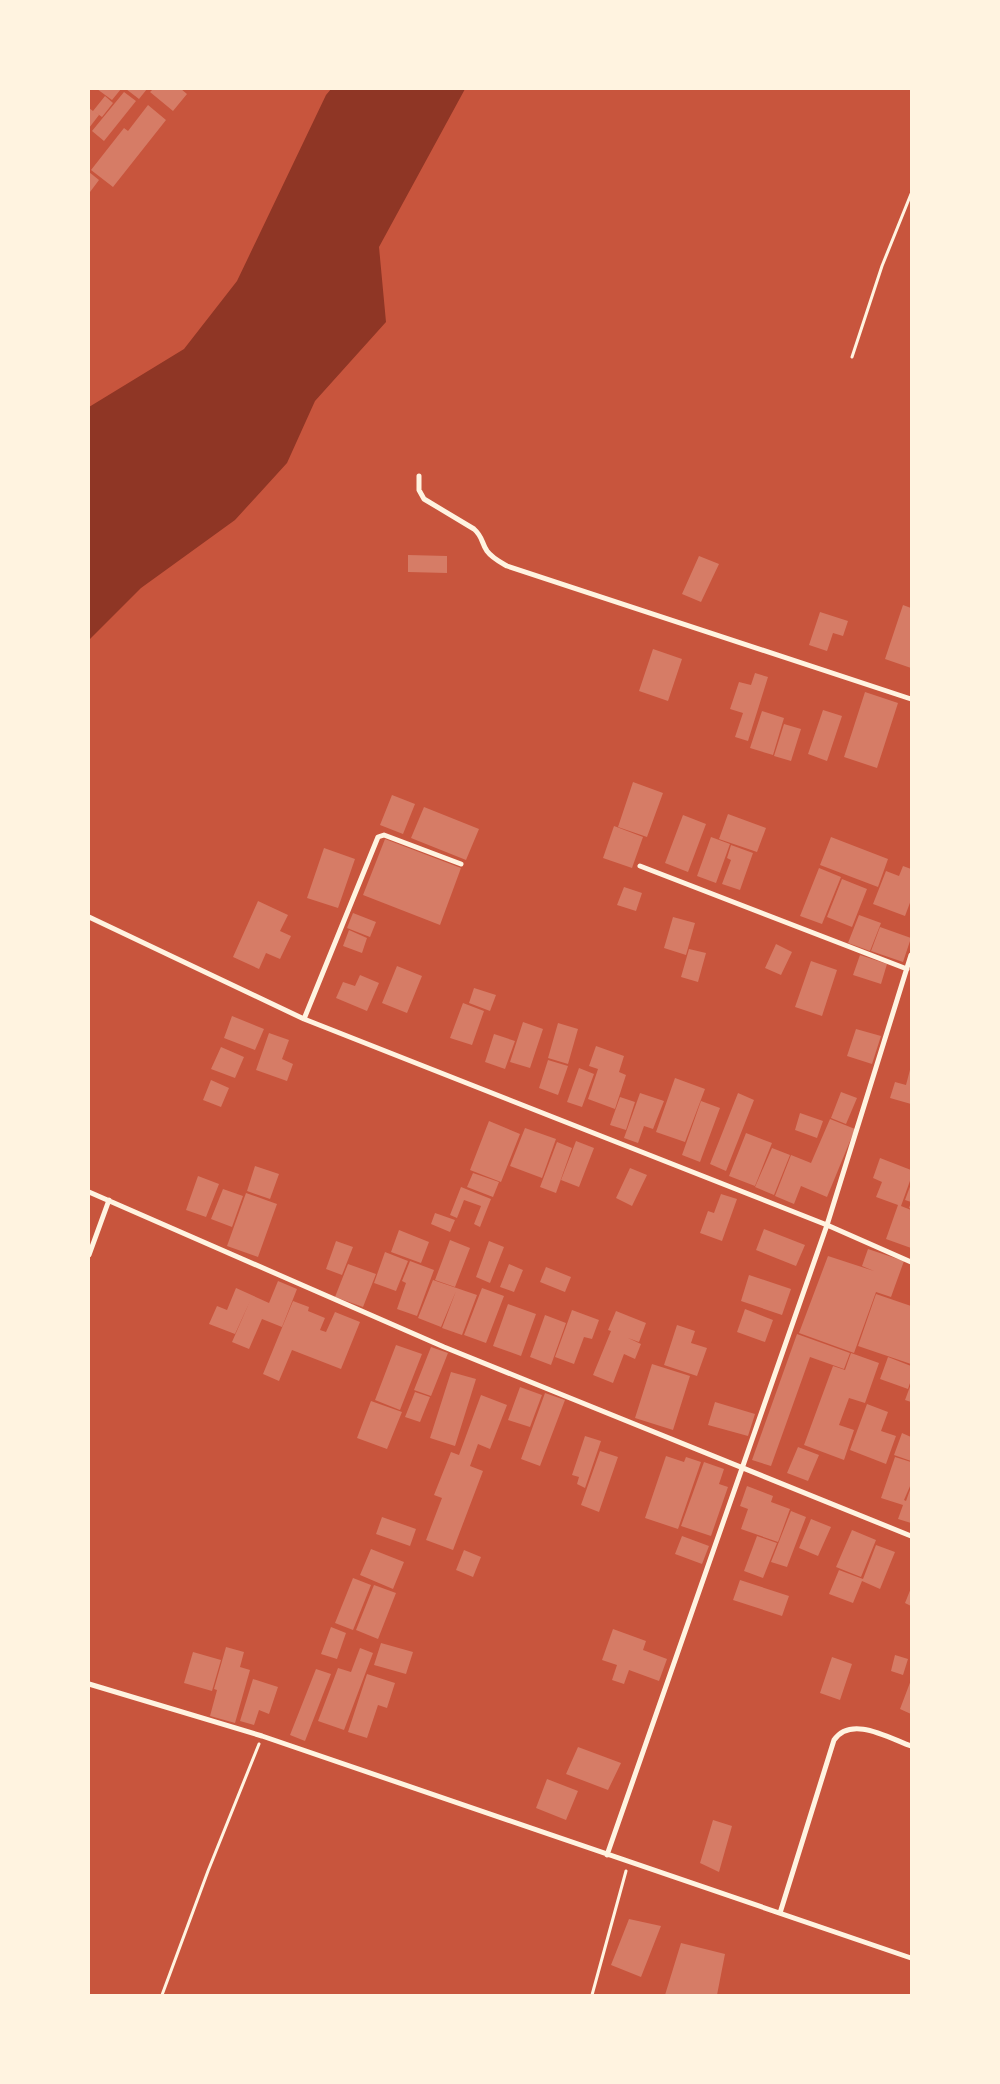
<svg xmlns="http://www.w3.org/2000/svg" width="1000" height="2084" viewBox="0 0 1000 2084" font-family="Inter,sans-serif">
  <rect width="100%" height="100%" fill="#c8553d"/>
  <!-- water -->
  <path fill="#8f3625" d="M331,89H465L379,247L386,322L315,401L287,463L235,520L141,588L89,640V407L184,349L237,281L326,95Z"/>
  <!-- building -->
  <path fill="#d67c66" d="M97,89H121L112,100Z
    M126,89H147L139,99Z
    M153,89H181L187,94L173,111L150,92Z
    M124,92L136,101L104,141L92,131Z
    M105,96L113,103L102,117L95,112L99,115L89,128V108L93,111Z
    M148,105L166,120L113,187L91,170L124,128L128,131Z
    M89,172L99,180L90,192L89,191Z
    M408,555L447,556V573L408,572Z
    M699,556L719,564L701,602L682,594Z
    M903,605L911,608V668L885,659Z
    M820,612L848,621L843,636L833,633L827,651L809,645Z
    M653,649L682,659L668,701L639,691Z
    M755,673L768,677L748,741L735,737L743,713L730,709L739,682L751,685Z
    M865,692L898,703L877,768L844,757Z
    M823,710L842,716L827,761L808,754Z
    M762,711L784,718L773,755L750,748Z
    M784,724L801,729L791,761L774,756Z
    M633,782L663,793L647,837L618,827Z
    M392,795L415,804L403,834L380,825Z
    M424,807L479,829L466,860L411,838Z
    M728,814L766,828L757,852L719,839Z
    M683,815L706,824L688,872L665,863Z
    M614,826L643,837L632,868L603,858Z
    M711,837L730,844L716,883L697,876Z
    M831,837L888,859L878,887L820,865Z
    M385,839L461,868L440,925L363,895Z
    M731,845L753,853L740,890L722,884L731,860L727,858Z
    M324,848L355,859L338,908L307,898Z
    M903,866L911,869V900L905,916L873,904L886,871L899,876Z
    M819,868L841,877L822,924L800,916Z
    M842,879L867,889L852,927L827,917Z
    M624,887L642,893L636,911L617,905Z
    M258,901L288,915L280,931L291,936L280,959L266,953L259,969L233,957Z
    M353,913L376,922L370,937L347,928Z
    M859,915L881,923L870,951L848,943Z
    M673,917L695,923L686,955L664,948Z
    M880,927L911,938L903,962L871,951Z
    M349,930L367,938L362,953L343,946Z
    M776,944L792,952L781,975L765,968Z
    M689,949L706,953L698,982L681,977Z
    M860,955L887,964L881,984L853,975Z
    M811,961L837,970L822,1016L795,1007Z
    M397,966L422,976L407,1013L382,1003Z
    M360,975L379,983L367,1011L336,998L343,982L355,986Z
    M474,988L496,995L490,1011L469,1003Z
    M463,1003L484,1011L472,1045L450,1038Z
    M232,1016L264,1029L255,1050L224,1038Z
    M523,1022L543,1029L530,1068L510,1062Z
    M558,1023L578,1029L568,1064L548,1058Z
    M856,1029L881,1036L872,1064L847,1056Z
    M269,1033L289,1040L282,1059L293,1064L287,1081L256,1070Z
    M494,1034L515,1041L505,1069L485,1062Z
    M596,1046L624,1056L619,1072L626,1075L615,1109L588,1099L598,1069L589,1066Z
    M221,1047L244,1057L235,1078L211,1069Z
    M548,1060L568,1066L558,1095L539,1088Z
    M911,1066V1104L890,1098L895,1082L906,1085Z
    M579,1068L594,1074L582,1107L567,1102Z
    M675,1078L705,1089L685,1142L656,1132Z
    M211,1080L229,1088L221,1107L203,1100Z
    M841,1092L857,1098L846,1124L831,1118Z
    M640,1093L664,1101L653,1129L644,1126L638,1143L624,1138Z
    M738,1093L754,1100L726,1171L710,1164Z
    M620,1097L635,1102L626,1130L610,1125Z
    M701,1101L720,1108L700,1162L682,1155Z
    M800,1113L823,1121L817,1138L795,1130Z
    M830,1119L855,1129L827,1197L801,1186L794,1204L775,1196L791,1155L811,1163Z
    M489,1121L520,1134L501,1182L470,1170Z
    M525,1128L556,1139L542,1178L510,1166Z
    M746,1133L772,1143L755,1186L729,1176Z
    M576,1141L594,1148L579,1187L561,1180Z
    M557,1142L572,1148L556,1193L540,1187Z
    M772,1148L790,1155L774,1195L755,1187Z
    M880,1158L911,1170V1178L901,1206L911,1210V1248L886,1239L898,1205L876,1197L882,1182L873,1178Z
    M255,1166L279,1174L270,1199L247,1191Z
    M630,1168L647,1175L632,1206L616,1198Z
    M473,1173L499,1182L493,1197L467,1187Z
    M198,1176L219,1184L206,1217L186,1210Z
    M911,1184V1209L909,1208L911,1202L905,1200Z
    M461,1187L491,1199L480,1227L474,1224L481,1206L464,1200L457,1218L450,1215Z
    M223,1189L243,1196L232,1227L211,1219Z
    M246,1193L277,1204L258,1257L227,1246Z
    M721,1194L737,1199L722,1241L700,1233L708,1211L714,1213Z
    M435,1213L455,1220L450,1232L431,1224Z
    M764,1229L805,1245L796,1266L756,1250Z
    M399,1230L429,1242L421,1263L391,1252Z
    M450,1240L470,1248L455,1287L435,1280Z
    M336,1241L353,1247L342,1275L326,1269Z
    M489,1241L504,1247L490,1283L476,1277Z
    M868,1249L904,1261L891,1297L876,1292L854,1353L799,1333L828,1256L874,1271L862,1266Z
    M385,1252L408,1261L396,1291L374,1283Z
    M410,1261L434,1270L417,1316L397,1309L406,1283L402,1281Z
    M348,1264L376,1274L363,1307L335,1297Z
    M509,1264L523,1270L514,1292L500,1287Z
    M546,1267L571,1277L565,1292L540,1282Z
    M749,1275L791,1289L782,1315L741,1301Z
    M433,1280L477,1295L462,1335L442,1328L456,1291L441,1327L418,1318Z
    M278,1281L297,1289L282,1327L262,1319L249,1349L232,1342L250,1301L235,1334L209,1324L217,1306L227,1310L236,1288L269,1303Z
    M482,1288L504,1296L486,1343L464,1335Z
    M876,1294L911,1306V1364L858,1346Z
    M293,1301L309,1307L308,1311L325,1318L320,1330L326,1332L335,1312L360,1322L341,1369L292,1350L279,1381L263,1374Z
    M508,1304L536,1314L521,1356L493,1346Z
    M745,1309L773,1320L765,1342L737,1332Z
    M572,1310L599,1320L592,1339L584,1337L574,1364L555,1357Z
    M616,1311L646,1323L639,1342L628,1338L641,1344L635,1359L624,1354L613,1383L593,1375L611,1331L608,1330Z
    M545,1315L566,1323L551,1365L530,1357Z
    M677,1325L695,1331L691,1343L707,1348L697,1376L664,1365Z
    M797,1334L850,1353L844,1369L810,1357L771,1466L752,1460Z
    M396,1345L422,1354L400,1410L375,1400Z
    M431,1347L448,1353L431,1396L414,1390Z
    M851,1353L879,1363L865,1403L849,1398L839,1425L854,1430L844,1460L804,1445L833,1366L845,1370Z
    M888,1357L911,1366V1380L908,1389L880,1379Z
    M652,1364L690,1376L673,1430L635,1418Z
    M451,1372L476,1379L455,1446L430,1438Z
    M911,1384V1402L905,1400Z
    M520,1387L542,1395L530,1427L508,1420Z
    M415,1392L430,1397L420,1422L405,1417Z
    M545,1393L565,1400L540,1466L521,1459Z
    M481,1395L507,1405L490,1449L478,1444L470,1466L483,1471L453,1550L426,1540L442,1498L434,1495L451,1452L459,1455Z
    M371,1401L402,1412L387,1449L357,1438Z
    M715,1402L755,1414L748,1436L708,1425Z
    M867,1404L888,1412L881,1431L896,1436L886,1464L850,1450Z
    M902,1433L911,1437V1461L894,1455Z
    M585,1436L601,1441L585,1488L577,1484L579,1477L572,1475Z
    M798,1447L819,1455L808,1481L787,1473Z
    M600,1451L618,1457L599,1512L581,1505Z
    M666,1456L684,1462L686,1457L701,1462L678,1529L645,1518Z
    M895,1457L911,1462V1484L904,1500L906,1501L911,1487V1523L898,1519L903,1505L881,1498Z
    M704,1462L724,1469L719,1484L728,1487L711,1536L681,1526Z
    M747,1486L773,1496L771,1502L790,1509L778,1542L741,1529L748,1509L740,1506Z
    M791,1511L806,1517L787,1567L771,1562Z
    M382,1517L416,1529L410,1546L376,1534Z
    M811,1519L831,1527L818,1556L799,1548Z
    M852,1530L876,1540L861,1577L836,1567Z
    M682,1536L709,1546L702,1564L675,1554Z
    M757,1536L777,1543L763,1578L744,1571Z
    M876,1545L895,1552L880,1589L862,1581L853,1603L829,1594L839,1570L863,1579Z
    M371,1549L404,1562L393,1589L360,1575Z
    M464,1550L481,1557L473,1577L456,1570Z
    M353,1578L371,1585L353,1630L335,1623Z
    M740,1580L789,1596L782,1616L733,1600Z
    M374,1585L396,1593L378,1639L356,1630Z
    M911,1588V1606L905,1603Z
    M331,1627L346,1633L337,1659L321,1654Z
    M613,1629L646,1641L643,1650L667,1659L659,1681L629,1670L624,1684L612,1680L617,1665L602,1660Z
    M381,1643L413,1652L406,1674L374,1665Z
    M226,1647L244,1652L240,1667L250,1670L235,1723L210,1716L217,1690L214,1689Z
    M360,1648L373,1653L344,1730L318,1721L338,1668L351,1672Z
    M193,1652L221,1660L212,1691L184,1683Z
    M895,1655L908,1659L903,1675L891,1671Z
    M832,1657L852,1664L840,1700L820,1693Z
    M316,1669L331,1674L305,1741L290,1735Z
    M367,1674L395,1683L387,1708L378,1705L367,1738L348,1732Z
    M253,1679L278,1687L269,1714L259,1710L254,1725L240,1721Z
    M911,1680V1714L900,1709Z
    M578,1747L621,1763L608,1790L566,1774Z
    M547,1779L578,1791L566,1820L536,1808Z
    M713,1820L732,1826L719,1872L700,1863Z
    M629,1919L661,1926L641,1977L611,1965Z
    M681,1943L725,1954L717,1995H665Z"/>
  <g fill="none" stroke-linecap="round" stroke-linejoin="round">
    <!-- path -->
    <path stroke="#fff3e0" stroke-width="3" d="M852,357L882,266L911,194
      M162,1995L208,1871L259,1744
      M592,1995L626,1871"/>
    <!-- minor -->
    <path stroke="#fff3e0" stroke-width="5" d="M419,476V490L424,499L474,529C483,537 481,542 487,551C492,558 500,562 507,566L911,699
      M640,866L907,969
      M89,917L304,1019L827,1225L911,1262
      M304,1019L378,837L384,835L461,864
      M89,1192L444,1347L911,1536
      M89,1255L109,1200
      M89,1684L262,1736L911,1958
      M607,1855L827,1225L911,955
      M780,1913L834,1740C851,1715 889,1738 911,1746"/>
  </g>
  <!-- border -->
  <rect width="1000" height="2084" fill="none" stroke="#fff3e0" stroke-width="180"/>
</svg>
